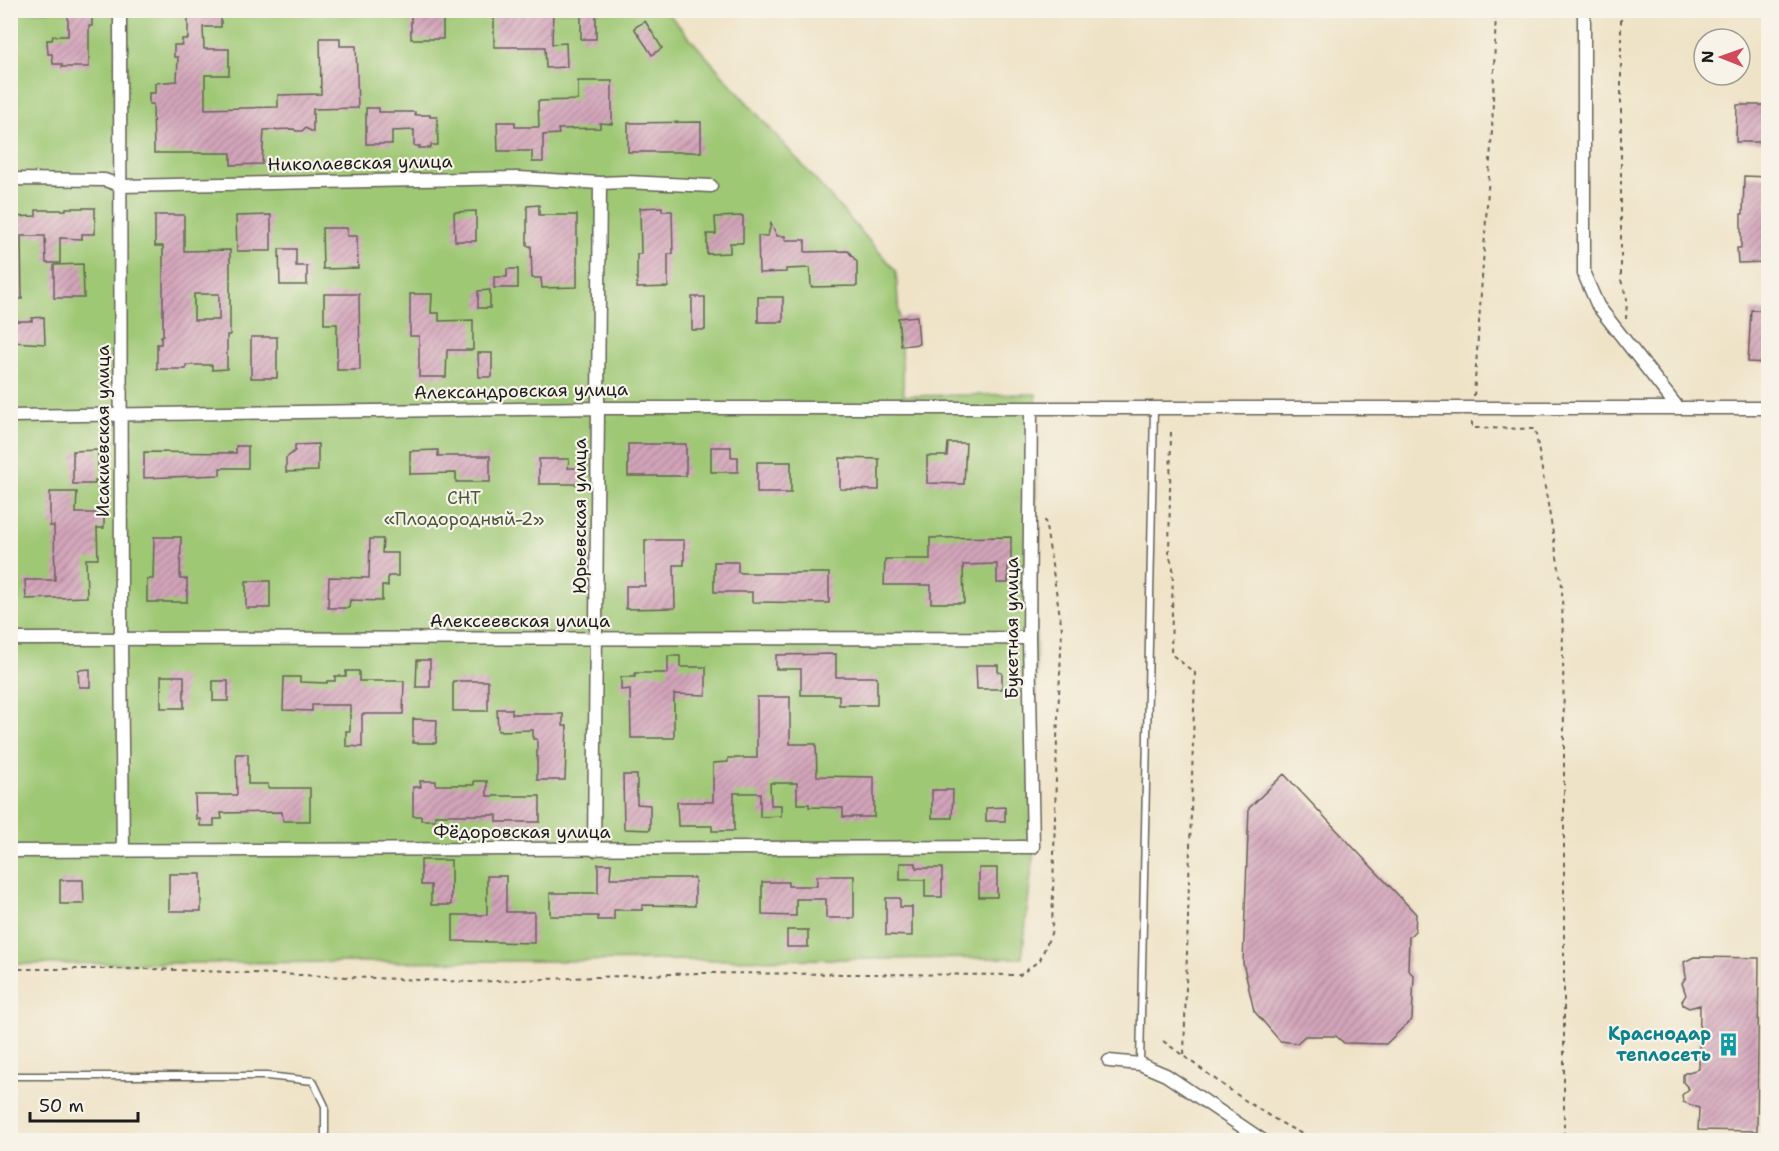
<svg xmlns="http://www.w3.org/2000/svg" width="1779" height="1151" viewBox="0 0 1779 1151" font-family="'Shantell Sans',sans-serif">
  <defs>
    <pattern id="building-hatch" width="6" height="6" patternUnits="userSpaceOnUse" patternTransform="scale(1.5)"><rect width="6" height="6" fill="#d3a4ba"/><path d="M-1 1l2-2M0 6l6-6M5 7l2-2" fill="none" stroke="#aa8596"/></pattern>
  </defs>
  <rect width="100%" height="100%" fill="#f7f3e8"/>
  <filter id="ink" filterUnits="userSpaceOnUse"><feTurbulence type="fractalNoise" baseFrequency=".0167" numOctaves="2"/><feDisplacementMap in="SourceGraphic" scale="12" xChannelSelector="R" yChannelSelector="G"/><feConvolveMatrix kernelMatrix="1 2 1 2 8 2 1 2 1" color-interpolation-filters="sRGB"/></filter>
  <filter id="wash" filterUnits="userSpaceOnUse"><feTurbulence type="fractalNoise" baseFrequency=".008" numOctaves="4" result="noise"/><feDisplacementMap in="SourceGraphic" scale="24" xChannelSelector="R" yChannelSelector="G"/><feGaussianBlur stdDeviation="1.35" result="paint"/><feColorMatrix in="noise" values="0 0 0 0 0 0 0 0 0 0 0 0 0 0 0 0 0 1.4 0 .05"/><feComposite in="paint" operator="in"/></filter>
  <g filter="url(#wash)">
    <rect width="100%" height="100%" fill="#efe3c7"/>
    <!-- garden -->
    <path fill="#9fc874" stroke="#5e7248" stroke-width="1.5" d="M11,11H666L896,271L904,396L1036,394V830L1022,958L11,964Z"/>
    <g id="blocks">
      <!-- building -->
      <path fill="url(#building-hatch)" fill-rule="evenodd" d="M68,10H92V26H89V67H62V64H53L52,54H48L47,40H52L53,36H68Z
        M188,10H221V27H203L204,49H229V75H205V109L278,107V95L321,94L320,38H340V46H356L358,108L313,109V132L305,128L302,131H296L294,129L264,130L262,164L231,165V153H154L153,104H149V93H155V83L177,81L178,57H174V45H182V39H188Z
        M411,10H443V39H411Z
        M494,10H553L552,44L566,43L567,67L546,68L545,47H494Z
        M587,10H596V39H581V11Z
        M645,21L662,48L652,55L634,28Z
        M578,81H612V124L600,123V128L558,129L559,134L543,135V162H532V151H498L497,122H515V127H539L538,101L578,100Z
        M1737,105H1766V142H1736Z
        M366,108H379V112H415V115H430V117H437L438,145H431V148H419L420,146H414V130L392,131V144H366Z
        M701,122V152H628V123Z
        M1744,176L1768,177L1767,262L1738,263L1737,248H1741V214H1743Z
        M539,205V215H577V287L542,288L541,278H532L531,246H527V206Z
        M662,207V211H672L673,254H668V287L637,288V254H641L640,208Z
        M66,208H95V234H82V239L60,238V263H46L45,236H21L22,299H10V217L36,216V210H66Z
        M476,211V241H455L454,212Z
        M155,215H184V251L230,250V335H227V369L212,370V365H186V369H157V344H161V336H163V246H155ZM194,294H219V320H194Z
        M271,215V251H237L236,216Z
        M743,216V243H730V253L707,254V234H716L715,217Z
        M771,223L777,236H785V240H805V252L848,251L857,262V286L811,287L810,268L786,269V272L759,273L758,236H768Z
        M322,228H347V236H357L358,268L323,269Z
        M279,249H296V266H307V285H280Z
        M83,264L84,298H54V265Z
        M507,269H518V288H494V277H507Z
        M490,290V308H478V291Z
        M324,294H359L360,370H337V324H324Z
        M410,294H432L431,313H439V321L473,320V350H447L446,377H419V336H410Z
        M692,297H705V330H692Z
        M758,297H783V322H758Z
        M1751,310L1768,311V363L1748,362Z
        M917,316L919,344L901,346L898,318Z
        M44,317L45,344L13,342V321H32V318Z
        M251,337H277V378H251Z
        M478,353H492V377H479Z
        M948,443H966L964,484L927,483V456H947Z
        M318,444V471L286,472V458L295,451V445Z
        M628,444H686V476H628Z
        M236,446H248V468H220V475L144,478V452L236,453Z
        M711,447H731V457H738V472H711Z
        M98,450V480H95V484H73V451Z
        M438,450V456H490V482H456V473L410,474V451Z
        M840,458L879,459V490L840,489Z
        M539,459H569L568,468H580V484H539Z
        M757,462H791V493H757Z
        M50,492H77L76,513H104V528H97L98,559H86L87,597L26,599L25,580H55L54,526H50Z
        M154,537H181L180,579H187V602H147V579H153Z
        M1011,537V564H1008V583H997V564L963,565L964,603H931V585H884L885,559H930V538Z
        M370,539H383L382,553H398V576H388V586H382V601L350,600L349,608H328L329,577L369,578Z
        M645,540H684V565H674L675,608L626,609V586H645Z
        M714,562H738V572L742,573H829V603L752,602V592H714Z
        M246,581H270V608H246Z
        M836,654V677H877V705H839V695H801V669H776V655Z
        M668,656H680V667H706V695L674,694V738H631L630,689L621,690V677H635V673H668Z
        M417,660H430V687H416Z
        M976,665H998V672L1002,673V689H977Z
        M90,669V687H79L78,670Z
        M346,671H359V681H404L403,714H362V747L346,746V731H350V705H312V711L283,710L284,677H300V682L327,683V681H335V676H346Z
        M161,676H184V708H161Z
        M213,681H228V701H213Z
        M453,681H488V711H453Z
        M757,697H790V744H816L817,776L874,777V817H843V808L809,807V804H797V783H770L771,805H781V816L760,817V793H734V831H712V826H678L677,802H713V763L728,762V758H757Z
        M497,709H512V714H563V726H567L565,780H537V739H533V730L498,731Z
        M413,719L437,720L436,743H413Z
        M236,754H248V784H268V788H310V821H283L282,812L221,813L222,819H214V826H200V819H196L195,795H237Z
        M1284,774L1416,914L1415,931L1409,937L1408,970L1414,976L1412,1019L1386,1044L1344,1043L1336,1036H1305L1297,1043L1280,1041L1254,1011L1243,963L1249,808Z
        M623,775H637V804L650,805V830L624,829Z
        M420,781H436V785H474V781H487V796H540V822H497V815H435V820H421V816H413V787H421Z
        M932,790H953L952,818H932Z
        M1005,807V821H986V808Z
        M421,860H451V905H431V885H421Z
        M900,863H916V868H942V897H925V880H900Z
        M598,864H611L610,878H695V906L642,905V910H614V920H598V916H550V893H598Z
        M979,868H997V897H979Z
        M169,874H201V911H169Z
        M487,876H506V912H534V943L453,941V915H487Z
        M817,876H854V918H826V899H796V916L762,915V882H788V886H817Z
        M60,880H83L84,904H60Z
        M886,898H900V907H912V936L886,935Z
        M787,930H808V947H787Z
        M1694,957L1759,958L1757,1131L1698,1130L1699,1108L1683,1102L1682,1095L1689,1089L1683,1082V1075L1685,1073L1699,1069L1700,1005L1689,1008L1683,1005L1682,1001L1686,995L1682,983L1686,977L1684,962Z"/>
    </g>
  </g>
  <g filter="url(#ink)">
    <use href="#blocks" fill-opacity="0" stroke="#666258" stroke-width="1.5"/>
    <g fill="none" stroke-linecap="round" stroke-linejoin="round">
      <defs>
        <path id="service" d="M1140,1064L1154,409
          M10,1076H267L313,1081L325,1106V1140"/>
        <path id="minor" d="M120,10L121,640L123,851
          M1584,10V274L1598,306L1678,408
          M10,179L105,180L121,186L519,178L600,183L626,182L711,186
          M10,416L598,408H1768
          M10,639L1029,638
          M594,850L600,183
          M10,851L1033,847L1029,638L1031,409
          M1109,1061L1140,1064L1166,1075L1262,1140"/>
      </defs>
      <!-- service casing -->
      <use href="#service" stroke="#666258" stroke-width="9"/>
      <!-- minor casing -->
      <use href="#minor" stroke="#666258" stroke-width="15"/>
      <!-- path -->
      <path stroke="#666258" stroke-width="2" stroke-dasharray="4.5 4.5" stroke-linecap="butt" d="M1621,10V280L1627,299L1626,319
        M1474,396L1492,131L1496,10
        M1472,422V428L1535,429L1562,586L1564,730V1140
        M1171,432L1169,554L1173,568L1171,654L1195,673L1184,1056
        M10,969H153L471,982L697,973L1020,975L1040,960L1052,931L1057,739L1062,629L1045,520
        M1163,1041C1212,1076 1259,1115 1315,1140"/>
      <!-- service -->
      <use href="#service" stroke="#fff" stroke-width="6"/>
      <!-- minor -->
      <use href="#minor" stroke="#fff" stroke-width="12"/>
    </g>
  </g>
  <!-- icons -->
  <defs>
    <symbol id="building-bare" viewBox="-9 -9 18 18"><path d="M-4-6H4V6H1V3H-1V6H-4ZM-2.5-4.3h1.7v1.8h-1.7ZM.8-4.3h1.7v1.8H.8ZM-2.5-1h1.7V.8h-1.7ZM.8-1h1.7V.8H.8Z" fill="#0f9aa8" stroke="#f7f3e8" stroke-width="2.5" paint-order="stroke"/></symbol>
  </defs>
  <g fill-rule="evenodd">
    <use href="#building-bare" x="1712" y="1028" width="33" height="33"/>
  </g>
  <g text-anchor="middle" stroke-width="4.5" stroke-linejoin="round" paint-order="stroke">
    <!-- street labels -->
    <g font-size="18" fill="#1c1c1c" stroke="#f7f3e8">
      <text transform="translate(360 163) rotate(-1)" y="6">Николаевская улица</text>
      <text transform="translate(521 391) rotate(-1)" y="6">Александровская улица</text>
      <text transform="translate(103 431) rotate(-90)" y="6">Исакиевская улица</text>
      <text transform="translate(580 516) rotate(-90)" y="6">Юрьевская улица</text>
      <text x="520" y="627">Алексеевская улица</text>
      <text transform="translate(1012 628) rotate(-90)" y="6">Букетная улица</text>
      <text x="522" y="838">Фёдоровская улица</text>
    </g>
    <!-- park labels -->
    <g font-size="18" fill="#4a583b" stroke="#f7f3e8">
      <text x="464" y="504">СНТ<tspan x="464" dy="21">«Плодородный-2»</tspan></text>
    </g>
    <!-- culture labels -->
    <g font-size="18" font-weight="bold" fill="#0d838f" stroke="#f7f3e8" text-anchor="end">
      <text x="1711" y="1040">Краснодар<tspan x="1711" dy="21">теплосеть</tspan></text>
    </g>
  </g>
  <!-- margin -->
  <rect width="1779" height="1151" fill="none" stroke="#f7f3e8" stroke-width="36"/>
  <!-- north arrow -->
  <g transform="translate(1722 57) rotate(271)"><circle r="28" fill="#f7f3e8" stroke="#9f9d96" stroke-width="1.5"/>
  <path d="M0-4.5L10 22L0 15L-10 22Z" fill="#d1495b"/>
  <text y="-9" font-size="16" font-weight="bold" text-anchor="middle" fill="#1c1c1c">N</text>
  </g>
  <!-- scale -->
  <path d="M30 1112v9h108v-9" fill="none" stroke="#1c1c1c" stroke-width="3"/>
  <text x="39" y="1112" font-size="18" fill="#1c1c1c" stroke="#f7f3e8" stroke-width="4.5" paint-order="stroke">50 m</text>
</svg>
